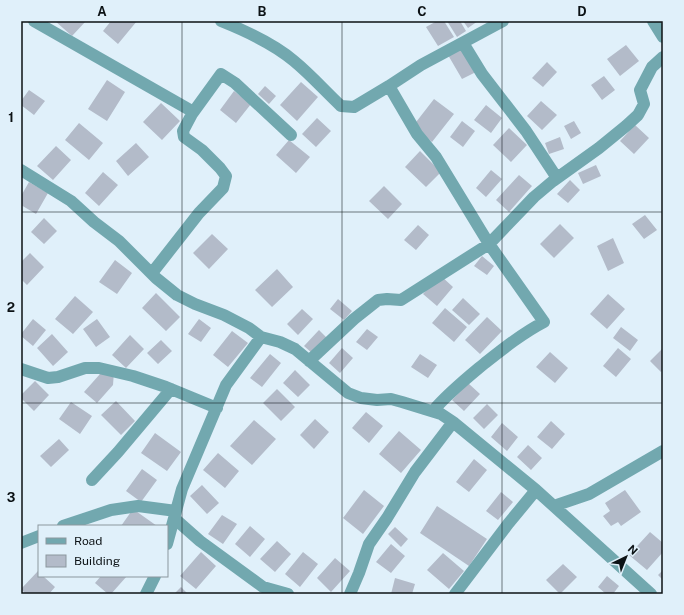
<svg xmlns="http://www.w3.org/2000/svg" width="684" height="615" viewBox="0 0 684 615" font-family="'Public Sans',sans-serif">
  <rect width="100%" height="100%" fill="#e0f0fa"/>
  <!-- building -->
  <path fill="#b3bbc9" d="M55,21H86L72,36Z
    M111,21H137L118,44L103,31Z
    M437,21H444L454,37L438,46L426,27Z
    M447,21H460L466,31L457,37Z
    M463,21H478L468,28Z
    M626,45L639,61L620,76L607,59Z
    M462,47L476,72L462,79L448,55Z
    M547,62L557,72L543,87L532,78Z
    M604,76L615,90L602,100L591,85Z
    M107,80L125,92L107,121L88,109Z
    M301,82L318,97L297,121L280,105Z
    M265,86L276,96L269,104L258,94Z
    M29,90L45,101L34,115L21,105V101Z
    M234,91L251,104L236,123L220,110Z
    M434,99L454,114L432,142L413,126Z
    M541,101L557,115L542,130L527,116Z
    M161,103L180,121L162,140L143,122Z
    M486,105L502,118L491,133L474,120Z
    M317,118L331,131L316,147L302,134Z
    M462,121L475,131L463,147L450,137Z
    M574,121L581,133L571,139L564,126Z
    M79,123L103,143L89,160L65,140Z
    M635,125L649,138L634,154L620,141Z
    M509,128L527,145L511,162L493,145Z
    M560,137L564,149L549,154L545,143Z
    M289,140L310,157L296,173L276,155Z
    M136,143L149,157L128,176L116,161Z
    M56,146L71,160L53,180L37,166Z
    M420,151L441,172L426,187L405,167Z
    M596,165L601,176L583,184L578,173Z
    M491,170L502,179L486,197L476,188Z
    M103,172L118,185L99,206L85,193Z
    M519,175L532,186L509,212L496,200Z
    M570,180L580,190L568,203L557,194Z
    M29,182L48,193L36,214L21,205V196Z
    M384,186L402,204L388,219L369,201Z
    M645,215L657,230L644,239L632,224Z
    M44,218L57,231L44,244L31,232Z
    M560,224L574,238L554,258L540,244Z
    M418,225L429,235L416,250L404,240Z
    M212,234L228,249L209,269L193,253Z
    M613,238L624,263L608,271L597,246Z
    M30,253L44,267L27,285L21,279V262Z
    M482,256L494,266L487,275L474,266Z
    M115,260L132,273L117,294L99,282Z
    M277,269L293,287L272,307L255,290Z
    M440,275L453,287L437,306L423,294Z
    M156,293L180,317L166,331L142,308Z
    M608,294L625,309L607,329L590,314Z
    M75,296L93,312L73,334L55,319Z
    M463,298L480,314L469,325L452,310Z
    M338,299L352,311L344,320L330,309Z
    M445,308L467,327L454,342L432,323Z
    M302,309L313,319L298,335L287,324Z
    M487,317L502,331L480,354L465,340Z
    M33,319L46,330L33,346L21,336V334Z
    M97,319L110,337L96,347L83,329Z
    M199,319L211,328L201,342L188,334Z
    M621,327L638,340L630,351L613,338Z
    M367,329L378,337L367,350L356,342Z
    M319,330L328,339L313,354L304,346Z
    M232,331L248,343L228,367L213,355Z
    M52,334L68,352L53,366L37,348Z
    M130,335L144,349L126,368L112,355Z
    M161,340L172,351L158,364L147,353Z
    M342,348L353,358L340,373L329,363Z
    M618,348L631,359L616,377L603,366Z
    M663,348V370L661,372L650,361Z
    M550,352L568,368L555,383L536,367Z
    M270,354L281,363L262,387L250,378Z
    M420,354L437,365L428,378L411,367Z
    M295,370L310,385L298,397L283,383Z
    M114,372L113,385L97,403L84,392L100,374Z
    M35,381L49,395L34,411L21,398V395Z
    M468,383L480,394L464,411L452,400Z
    M277,389L295,407L281,421L263,403Z
    M116,401L135,421L121,435L101,415Z
    M71,402L92,416L80,434L59,419Z
    M487,404L498,415L484,429L473,418Z
    M366,412L383,426L369,443L352,428Z
    M315,419L329,432L314,449L300,435Z
    M254,420L276,439L252,465L230,446Z
    M551,421L565,434L552,449L537,437Z
    M502,423L518,437L507,451L491,437Z
    M399,431L421,450L401,473L379,454Z
    M155,433L181,452L167,471L141,453Z
    M59,439L69,450L51,467L40,456Z
    M528,445L542,458L531,470L517,457Z
    M218,453L239,471L225,488L203,470Z
    M474,459L487,470L469,492L456,482Z
    M142,469L157,480L141,502L126,491Z
    M202,485L219,503L207,514L190,496Z
    M364,490L384,506L363,534L343,518Z
    M625,490L641,512L621,526L618,522L611,526L603,516L610,511L605,503Z
    M501,492L513,502L498,520L486,511Z
    M437,506L487,539L469,566L420,533Z
    M133,509L157,526H121Z
    M222,515L237,524L223,544L208,534Z
    M250,526L265,539L250,557L235,544Z
    M395,527L408,539L401,547L388,534Z
    M650,532L663,543V552L647,570L629,555Z
    M277,541L291,554L275,572L260,559Z
    M391,544L405,556L391,573L376,562Z
    M201,552L216,566L196,589L180,576Z
    M303,552L318,564L300,587L285,574Z
    M443,553L464,571L449,589L427,570Z
    M335,558L350,571L331,592L317,578Z
    M563,564L577,577L560,594L546,580Z
    M663,570V580L658,575Z
    M38,571L39,576H43L55,587L49,594H26L21,589Z
    M101,576H127L111,594H108L95,583Z
    M607,576L619,586L613,594H606L598,587Z
    M395,578L415,584L412,594H391Z
    M181,587L188,594H174Z"/>
  <g fill="none" stroke-linecap="round" stroke-linejoin="round">
    <!-- street -->
    <path stroke="#72a8af" stroke-width="12" d="M34,21L190,110L192,114L183,131L184,137L202,150L220,168L226,176L223,188L199,213L152,273
      M221,21C246,31 273,43 294,61C311,75 325,91 341,106L354,107L389,86
      M653,21L663,37
      M463,43L482,74L526,131L557,178
      M192,114L221,74L235,83L291,135
      M21,170L71,201L94,222L119,241L156,278L177,295L195,304L224,315L249,328L261,337
      M309,361L354,319L378,300L387,299L401,300L489,244L534,197L553,181L599,148L626,126L638,115L644,104L640,90L652,67L663,57
      M21,369L48,378L58,377L85,368H99L133,376L166,387L217,408
      M433,411C448,393 467,378 485,363C504,348 523,333 544,322L489,244L436,157L417,134L389,86L421,65L503,21
      M92,480L118,452L171,389
      M554,506L589,494L663,451
      M174,518L200,541L263,587L288,594
      M63,526L111,510L138,506L176,511
      M21,543L39,536
      M167,544L182,489L226,385L261,337L280,342L295,349L348,393L361,398L377,400L391,399L402,402L441,414L453,422L536,490L651,594
      M146,594L155,576
      M350,594L359,573L369,544L387,518L415,472L453,422
      M455,594L508,524L536,490"/>
  </g>
  <!-- grid -->
  <path fill="none" stroke="#0c1215" stroke-width="1" stroke-opacity="0.55" d="M182,21V594M342,21V594M502,21V594M21,212H663M21,403H663"/>
  <!-- border -->
  <rect width="684" height="615" fill="none" stroke="#e0f0fa" stroke-width="44"/>
  <!-- legend -->
  <rect x="38" y="525" width="130" height="52" fill="#e0f0fa" stroke="#8b979e"/>
  <rect x="46" y="538" width="20" height="6" fill="#72a8af" stroke="#8b979e"/>
  <text x="74" y="545" font-size="12" fill="#0c1215">Road</text>
  <rect x="46" y="555" width="20" height="12" fill="#b3bbc9" stroke="#8b979e"/>
  <text x="74" y="565" font-size="12" fill="#0c1215">Building</text>
  <!-- north arrow -->
  <g transform="translate(626 557) rotate(43)" stroke="#e0f0fa" stroke-width="3" paint-order="stroke">
  <path d="M0-3L7 15L0 10L-7 15Z" fill="#0c1215"/>
  <text y="-6" font-size="11" font-weight="bold" text-anchor="middle" fill="#0c1215">N</text>
  </g>
  <rect x="22" y="22" width="640" height="571" fill="none" stroke="#0c1215" stroke-width="1.5"/>
  <g font-size="13" text-anchor="middle" font-weight="bold" fill="#0c1215">
    <text x="102" y="16">A</text>
    <text x="262" y="16">B</text>
    <text x="422" y="16">C</text>
    <text x="582" y="16">D</text>
    <text x="11" y="122">1</text>
    <text x="11" y="312">2</text>
    <text x="11" y="502">3</text>
  </g>
</svg>
